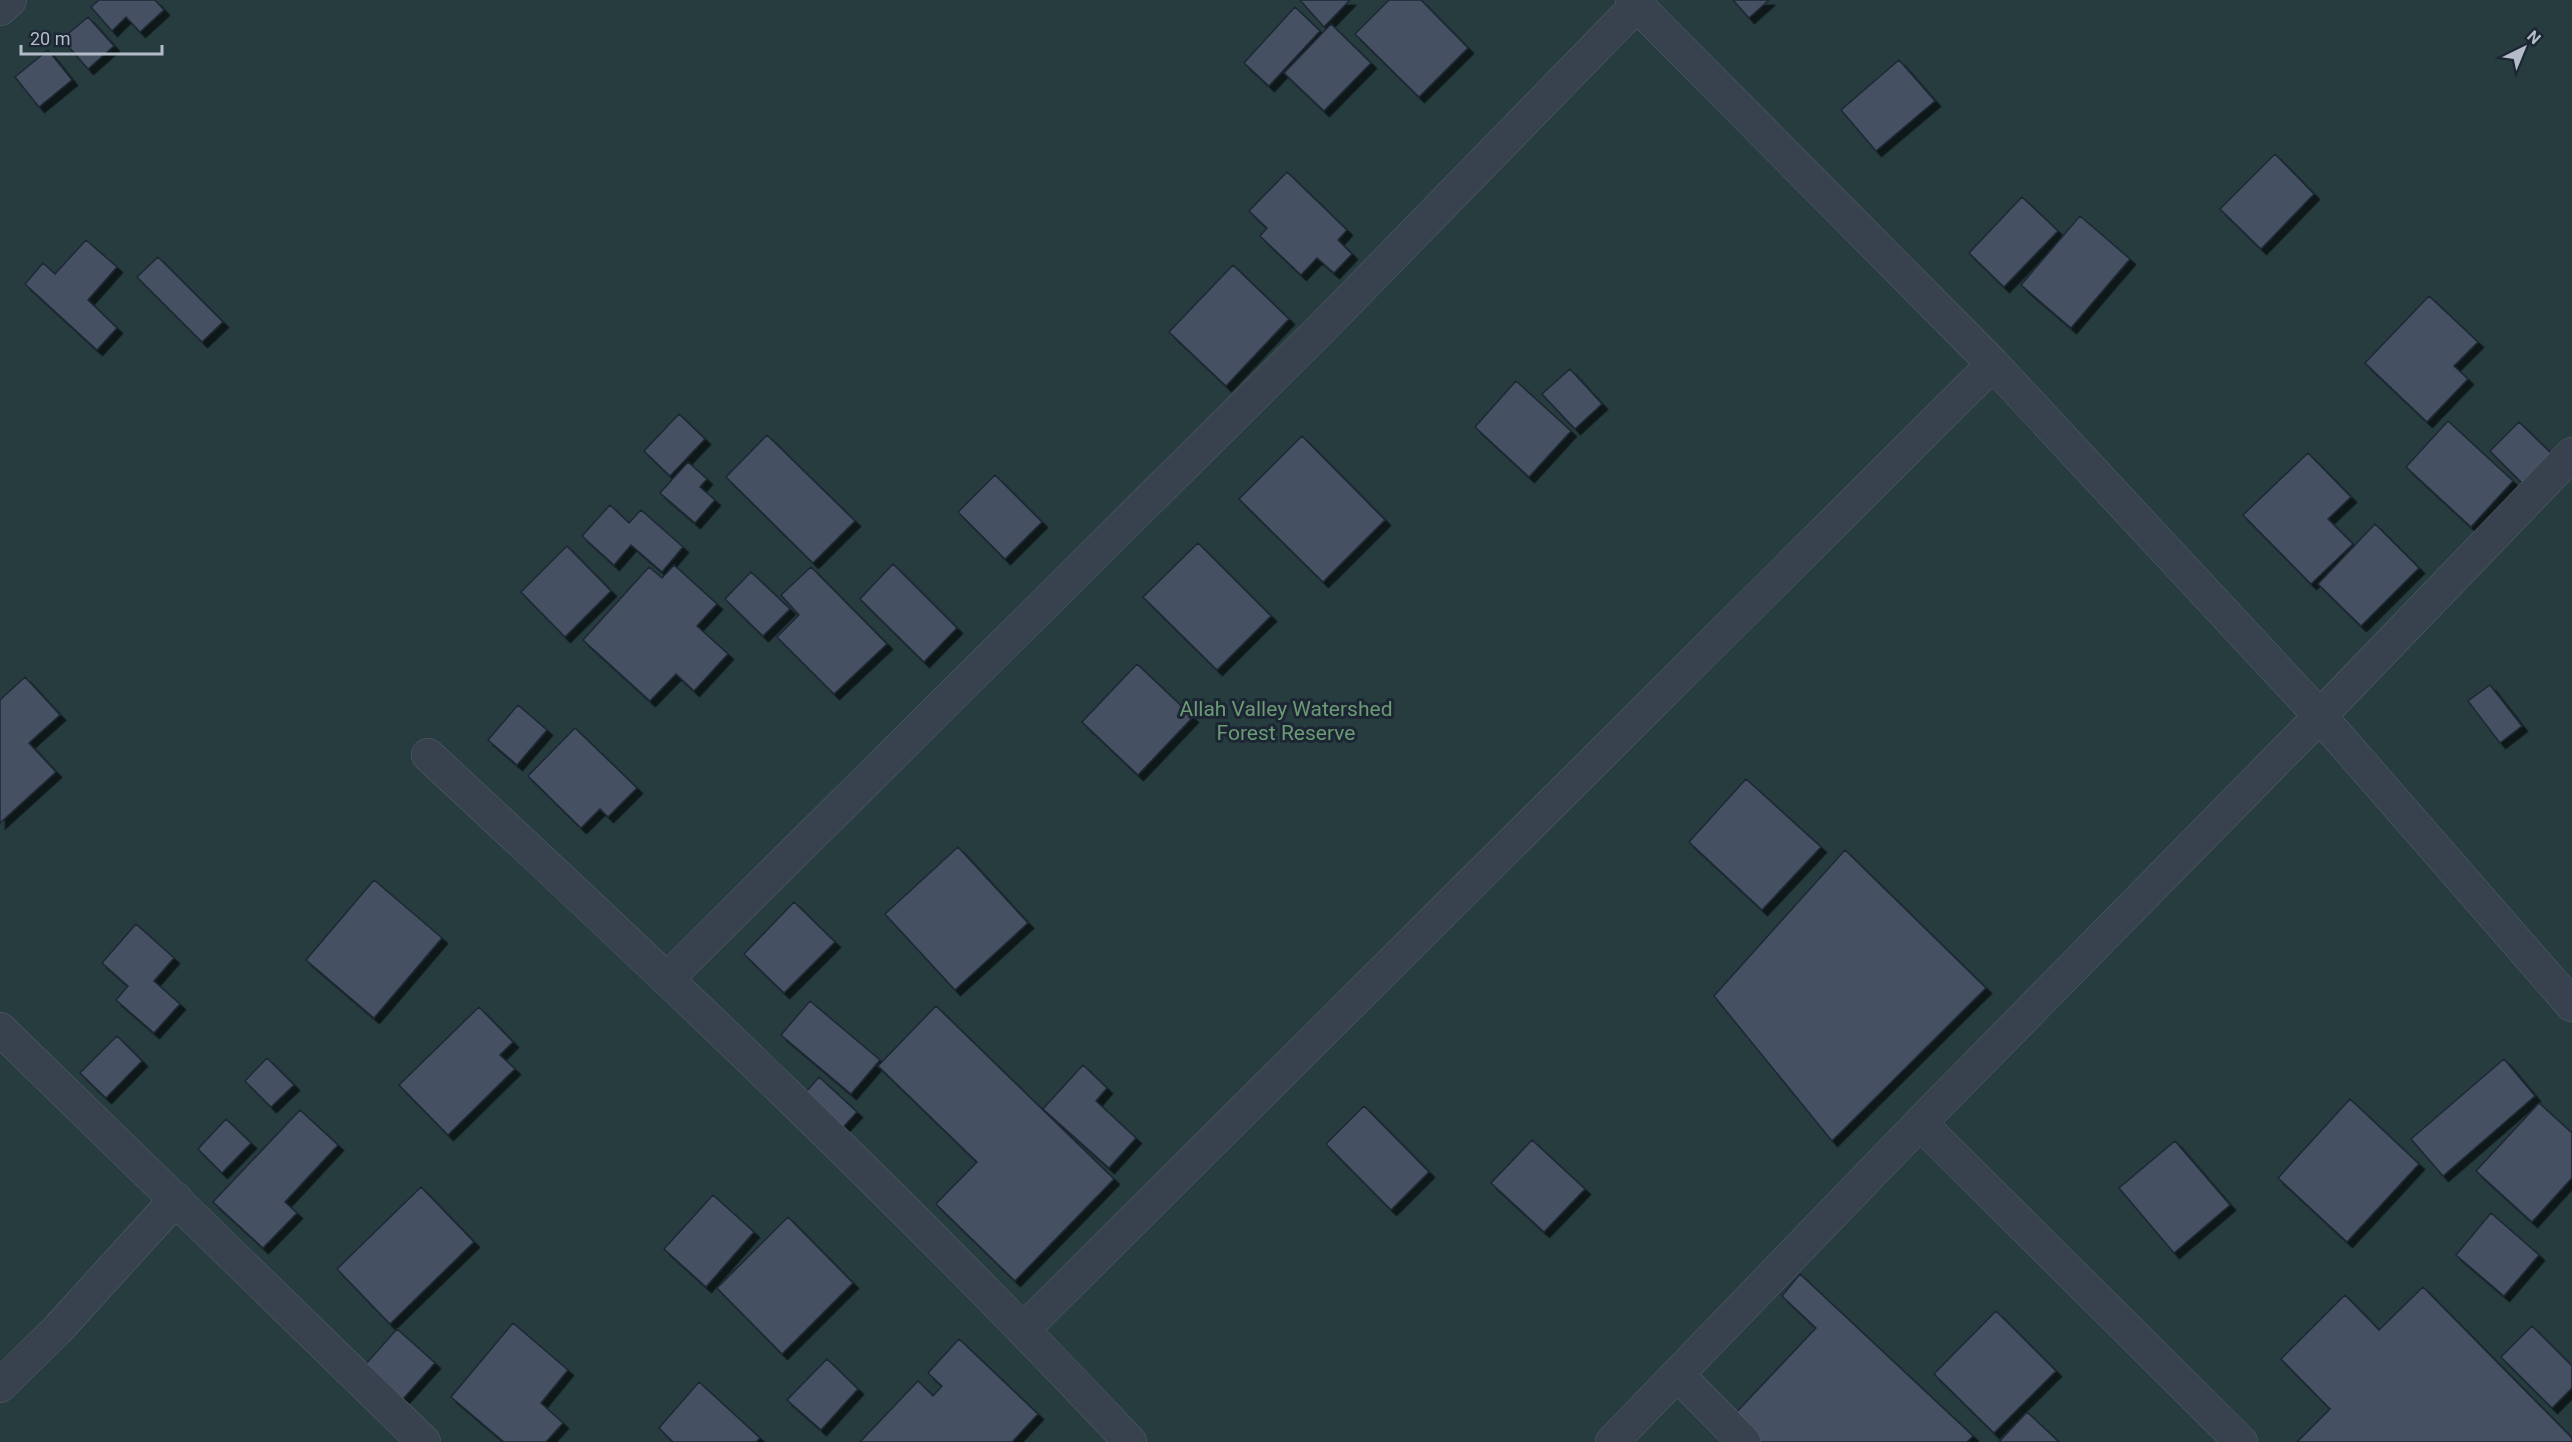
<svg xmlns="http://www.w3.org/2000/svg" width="2572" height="1442" viewBox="0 0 2572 1442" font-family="Roboto,sans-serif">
  <defs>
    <filter id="shadow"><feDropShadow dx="5.5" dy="5.5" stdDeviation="0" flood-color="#0009"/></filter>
  </defs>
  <rect width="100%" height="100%" fill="#242f3e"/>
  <!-- green -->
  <path fill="#263c3f" d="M0,0H2572V1442H0Z"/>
  <!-- building -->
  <path fill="#455162" stroke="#1f2835" stroke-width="1.5" filter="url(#shadow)" d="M99,0H155L164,10L140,32L126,17L112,31L91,7Z
    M1300,0H1350L1324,27Z
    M1389,0H1421L1468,48L1419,97L1355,34Z
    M1733,0H1769L1749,18Z
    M1295,7L1320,31L1269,86L1244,63Z
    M88,17L114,46L88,69L62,39Z
    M1331,24L1371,63L1324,111L1284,73Z
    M48,50L72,80L39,107L15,77Z
    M1899,60L1935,101L1876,151L1841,110Z
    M2275,154L2314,194L2261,249L2220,209Z
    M1287,172L1347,230L1338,240L1352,254L1334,273L1317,258L1301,275L1260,236L1267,228L1249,211Z
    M2022,197L2058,231L2004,287L1969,253Z
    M2080,216L2130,259L2071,328L2021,285Z
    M86,240L117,267L88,300L117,328L97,350L25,284L43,263L55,274Z
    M158,257L223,322L202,342L137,277Z
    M1233,265L1289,319L1226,386L1169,332Z
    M2429,296L2478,342L2454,366L2468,379L2427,422L2365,363Z
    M1570,369L1602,404L1575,429L1542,394Z
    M1516,381L1571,431L1529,477L1475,427Z
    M679,414L705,439L670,476L644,451Z
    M2448,421L2513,481L2471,527L2406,467Z
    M2519,422L2556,458L2527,488L2490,451Z
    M767,435L855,521L813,563L726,477Z
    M1302,436L1385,520L1323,582L1239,499Z
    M2308,453L2351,497L2328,519L2353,544L2311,584L2243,515Z
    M688,462L707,479L700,487L715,500L695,523L660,493Z
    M995,475L1042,522L1005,559L958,512Z
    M610,505L629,523L641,510L683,547L662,572L631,545L614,565L582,536Z
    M2375,524L2419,568L2361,626L2318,584Z
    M1198,543L1271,616L1217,670L1143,597Z
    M567,546L611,591L565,637L521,592Z
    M893,564L957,628L924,662L860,599Z
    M674,565L717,604L697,626L728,654L694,691L676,674L650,701L583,640L649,567L662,578Z
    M811,567L887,644L834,694L777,637L799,615L781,595Z
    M751,572L790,609L763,636L725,599Z
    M1137,664L1193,717L1138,775L1082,722Z
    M25,677L60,715L29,743L56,772L0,823V700Z
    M2490,685L2522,726L2500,743L2468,701Z
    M518,705L547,730L517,765L488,740Z
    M575,728L637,788L608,817L600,809L581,828L528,776Z
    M1746,779L1821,847L1762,910L1689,842Z
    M958,847L1028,923L955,990L885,914Z
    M1845,850L1986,988L1832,1141L1714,996Z
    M374,880L442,938L374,1018L306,960Z
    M794,902L835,942L784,993L744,954Z
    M136,924L174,958L154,981L180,1004L154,1033L116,1000L128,986L102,963Z
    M810,1001L880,1060L851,1094L781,1035Z
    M936,1006L1114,1179L1015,1281L936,1204L977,1162L878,1066Z
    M479,1007L513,1042L500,1055L515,1069L448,1135L399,1085Z
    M117,1036L142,1061L106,1098L80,1073Z
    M267,1058L294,1085L271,1107L245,1081Z
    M2504,1059L2535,1096L2443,1176L2411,1139Z
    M1083,1065L1107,1088L1096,1101L1136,1138L1109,1168L1043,1109Z
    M819,1077L857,1112L836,1135L799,1100Z
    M2350,1099L2419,1164L2347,1242L2278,1178Z
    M2539,1103L2572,1133V1178L2532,1222L2476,1171Z
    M1364,1106L1429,1172L1391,1210L1326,1144Z
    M300,1110L338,1145L285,1202L297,1213L263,1248L213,1202Z
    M226,1119L251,1143L222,1173L198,1149Z
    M1532,1140L1585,1189L1544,1232L1491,1183Z
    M2175,1141L2230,1205L2174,1253L2119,1188Z
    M421,1187L474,1242L390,1324L337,1269Z
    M713,1195L754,1232L706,1287L664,1249Z
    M2491,1213L2539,1255L2504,1296L2456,1255Z
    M788,1217L853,1283L782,1354L717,1288Z
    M1800,1274L1973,1436L1967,1442H1753L1729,1420L1816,1328L1782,1296Z
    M2423,1287L2572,1438V1442H2297L2330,1409L2281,1359L2345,1295L2379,1330Z
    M1996,1311L2056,1371L1994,1433L1934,1374Z
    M513,1323L568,1370L541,1403L563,1423L546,1442H504L451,1397Z
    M2532,1326L2572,1366V1388L2552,1408L2501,1357Z
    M397,1329L435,1363L395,1408L357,1374Z
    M959,1339L1038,1414L1012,1442H860L918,1381L933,1396L942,1386L928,1373Z
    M827,1359L858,1389L821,1430L787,1400Z
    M699,1382L760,1438L756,1442H673L659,1428Z
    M2027,1412L2059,1442H1999Z"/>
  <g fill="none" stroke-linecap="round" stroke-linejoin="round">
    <defs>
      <path id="minor" d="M1632,0L1993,364L2320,716L2572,1005
        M0,9L10,0
        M428,755C668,978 906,1203 1130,1442
        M668,978L1322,328L1637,5
        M0,1029L424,1442
        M1920,1123L2241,1442
        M1024,1329L1993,364
        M1678,1375L1744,1442
        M0,1386L58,1329L176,1199
        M1612,1442L1920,1123L2320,716L2572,454"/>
    </defs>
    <!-- minor casing -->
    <use href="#minor" stroke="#565f6c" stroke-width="34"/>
    <!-- minor -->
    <use href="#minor" stroke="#38414e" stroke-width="33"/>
  </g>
  <g text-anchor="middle" stroke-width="6" stroke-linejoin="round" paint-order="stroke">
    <!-- park labels -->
    <g font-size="21" fill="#6b9a76" stroke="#1d2633">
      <text x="1286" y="716">Allah Valley Watershed<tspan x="1286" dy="24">Forest Reserve</tspan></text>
    </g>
  </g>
  <!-- north arrow -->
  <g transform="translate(2524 48) rotate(43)" stroke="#1d2633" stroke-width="4.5" paint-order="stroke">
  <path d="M0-4.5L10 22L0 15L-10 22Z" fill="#b4bcc9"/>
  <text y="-9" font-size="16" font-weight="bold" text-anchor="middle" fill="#b4bcc9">N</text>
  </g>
  <!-- scale -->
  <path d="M21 45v9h141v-9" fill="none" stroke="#b4bcc9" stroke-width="3"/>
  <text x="30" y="45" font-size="18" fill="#b4bcc9" stroke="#1d2633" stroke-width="4.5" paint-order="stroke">20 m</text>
</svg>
